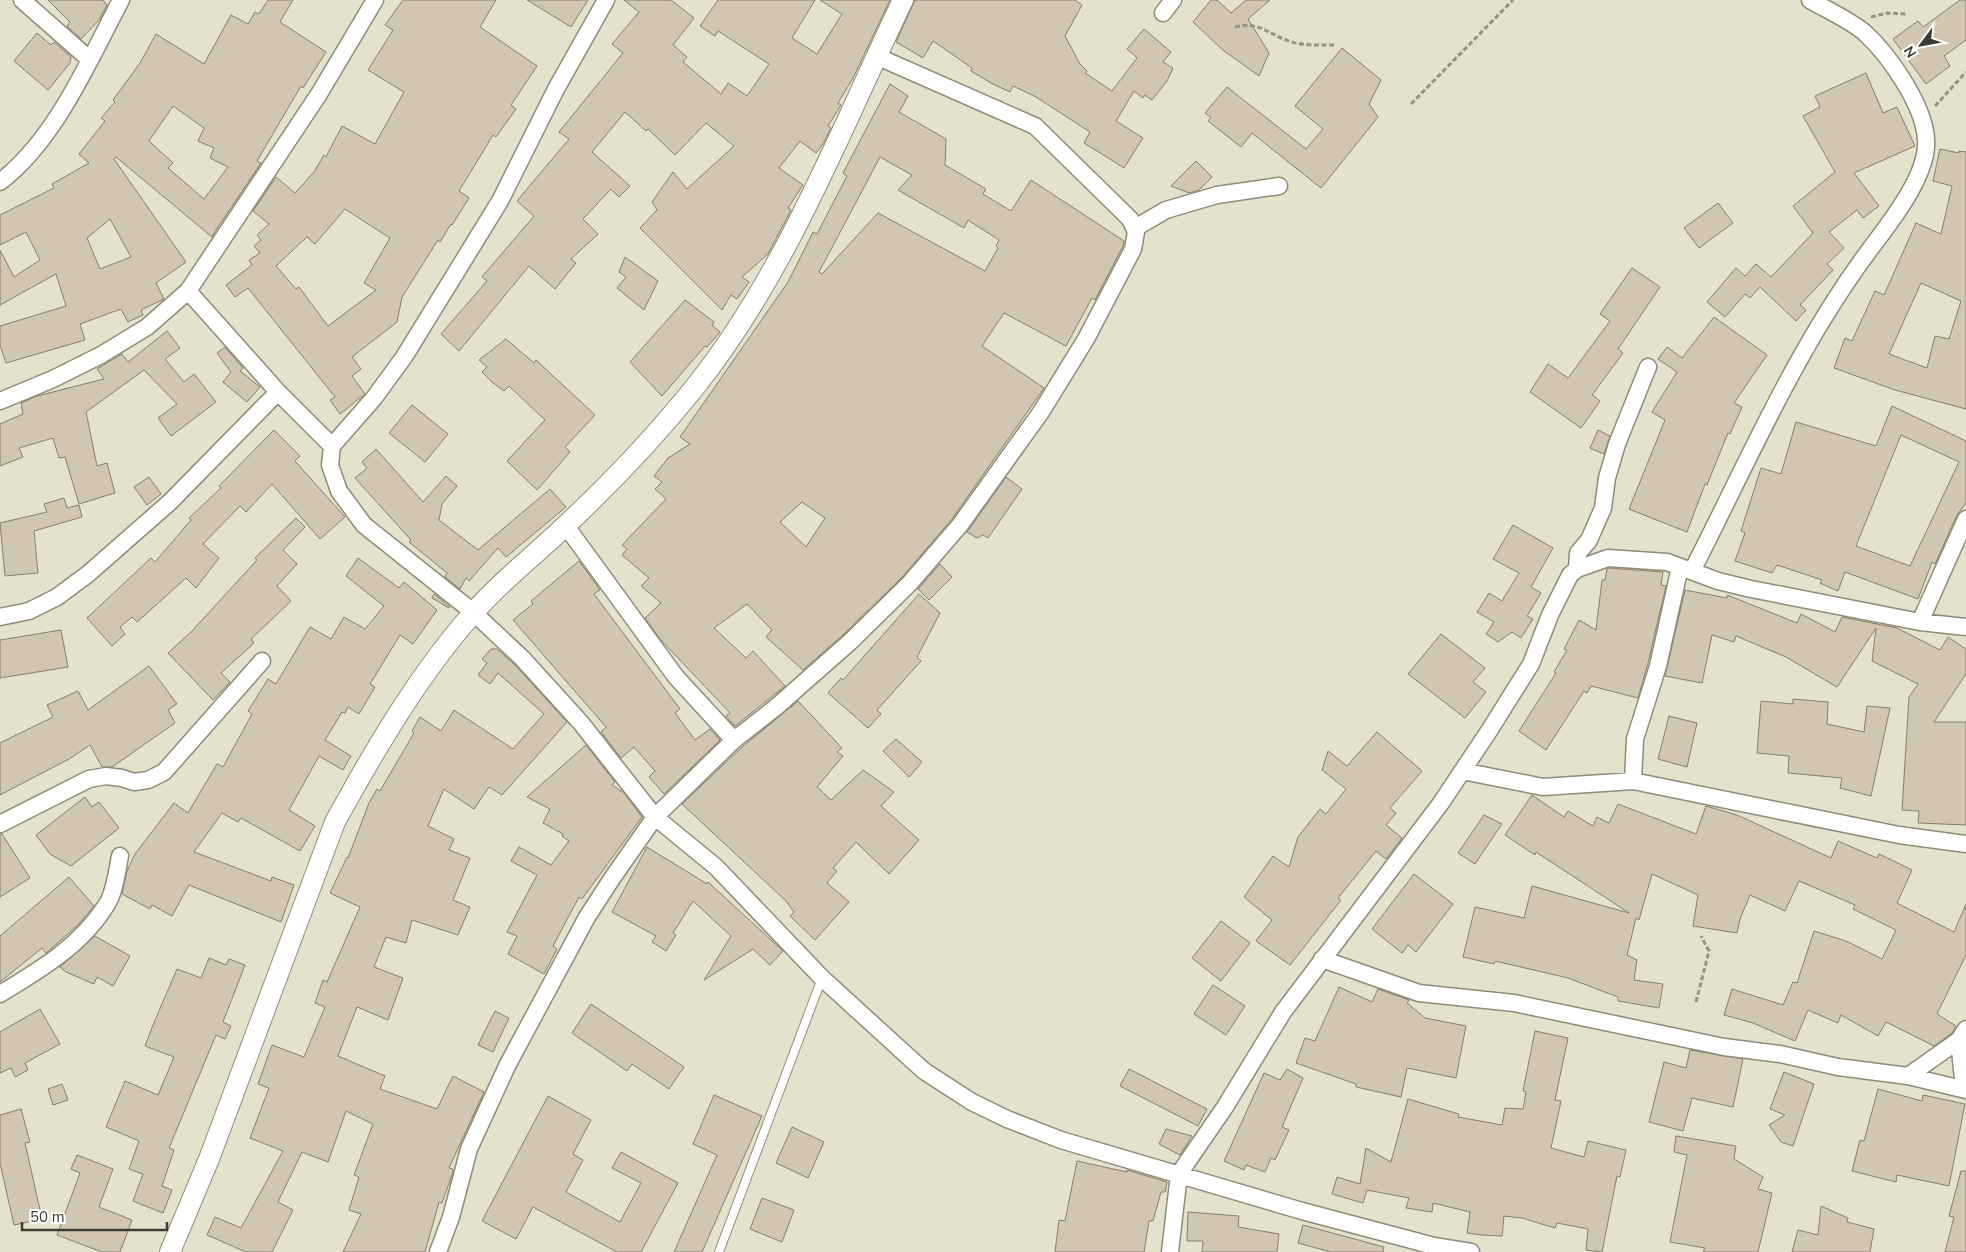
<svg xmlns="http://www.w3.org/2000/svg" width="1966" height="1252" viewBox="0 0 1966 1252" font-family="'Nunito Sans',sans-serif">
  <rect width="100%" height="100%" fill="#e4e2cc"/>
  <!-- building -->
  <path fill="#d1c6b2" stroke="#877d6a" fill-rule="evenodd" d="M48,0H103L107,5L99,20L81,39L67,26L70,22Z
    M268,0H293L280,22L326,52L303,88L301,86L257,161L261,163L216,230L212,237L116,157L114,159L186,262L156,283L164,299L141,310L143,315L128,322L121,309L80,324L85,340L6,363L0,345V326L66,306L56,274L0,305V250L14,277L40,260L26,232L0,245V215L54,188L52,184L89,163L79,154L105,121L101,118L115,102L113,100L140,63L156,34L204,64L231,15L248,24L255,12L259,14ZM173,106L204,128L198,141L214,148L210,158L228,167L204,199L168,168L173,163L149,141ZM110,219L131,257L100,269L87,238Z
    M403,0H496L480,27L537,66L511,105L516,109L496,137L493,135L459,191L469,198L452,225L451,224L440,242L438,240L402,297L397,322L352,357L361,369L352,376L365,394L340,414L330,400L335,397L248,288L235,297L226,285L252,265L249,260L260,253L254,246L261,240L257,235L269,224L253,211L276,177L295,193L314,172L324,155L326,157L342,126L375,144L404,92L368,70L393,30L385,25ZM345,209L390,238L364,283L376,290L328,326L299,287L296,289L276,266L307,237L315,244Z
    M527,0H588L571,27Z
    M624,0H671L694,18L673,45L687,57L683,62L721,94L728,83L747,96L769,64L718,31L715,36L700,26L718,0H815L792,38L817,54L842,14L820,0H890L853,78L838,103L841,105L828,126L831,128L823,144L816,153L800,141L779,168L803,185L788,208L791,210L768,254L742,277L749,282L737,299L731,295L722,310L640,228L657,210L652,202L673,172L687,189L734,146L706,123L675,155L648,129L646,131L625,112L592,152L630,186L619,197L611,189L583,219L598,234L571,259L576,263L555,289L529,266L459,351L441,334L487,281L482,277L534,216L517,201L569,139L559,132L623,53L612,44L639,12Z
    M915,0H1075L1082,5L1065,36L1080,64L1087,71L1085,73L1112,91L1137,58L1127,49L1144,29L1171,52L1163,62L1173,68L1167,81L1152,100L1145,95L1143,98L1134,91L1116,121L1143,138L1124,168L1084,143L1090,132L1036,97L1013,86L1010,92L991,83L971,71L972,68L933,41L923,58L896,42Z
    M1211,0H1217L1231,13L1246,0H1270L1248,19L1269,53L1259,76L1224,51L1193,22Z
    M1960,0H1966V40L1944,56L1950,66L1926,84L1893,39L1918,21L1923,27Z
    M37,33L51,45L54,42L71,57L70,63L48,90L14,61Z
    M1342,48L1381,80L1369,104L1378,117L1321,188L1252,133L1241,147L1208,121L1211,117L1205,113L1227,87L1306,149L1323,129L1295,106Z
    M1866,73L1883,113L1897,107L1915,146L1854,173L1879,206L1863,218L1857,210L1829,232L1844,248L1827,264L1833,270L1800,305L1806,310L1796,321L1760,287L1750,298L1745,294L1725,317L1707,302L1736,268L1745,276L1756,264L1771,277L1813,233L1793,206L1835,172L1803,116L1820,107L1815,96Z
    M890,84L908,96L899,112L946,139L945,165L986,189L983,194L1011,211L1031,180L1124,241L1123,246L1095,300L1092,298L1066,346L1004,313L982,346L1044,388L952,519L903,576L844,634L803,670L766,637L772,630L747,604L714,628L746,658L753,651L785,686L735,726L726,716L730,713L660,639L645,618L661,603L641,586L649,578L622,555L627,549L622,545L666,499L655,489L662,482L654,476L668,458L690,444L680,437L788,282L813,232L817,234L847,176L843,173ZM880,157L912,175L898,190L964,228L968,220L999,240L996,246L998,248L985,271L878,213L822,274L819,272ZM802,502L825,518L806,547L780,522Z
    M1940,149L1959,153V151L1966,152V409L1895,390L1834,368L1845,338L1852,341L1875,291L1884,295L1916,223L1941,234L1952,186L1933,181ZM1921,283L1961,301L1949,339L1935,336L1927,368L1889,354Z
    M1196,161L1212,177L1199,190L1189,193L1171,186Z
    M1718,203L1733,223L1699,248L1684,228Z
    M625,257L658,281L644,310L617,288L626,277L619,272Z
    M1632,268L1660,287L1618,349L1623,353L1592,395L1600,401L1581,428L1530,392L1548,364L1568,378L1610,321L1600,314Z
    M685,300L714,322L712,325L720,332L707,347L705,346L662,396L630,362Z
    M1714,317L1767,355L1734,403L1742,407L1730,434L1728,433L1707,485L1705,484L1687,532L1629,509L1665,420L1652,412L1677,372L1658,359L1667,347L1682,358Z
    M167,331L180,348L165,359L184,382L194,374L216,402L171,436L158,418L177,404L144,370L86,412L97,466L107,463L115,493L79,504L65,457L59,458L53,438L19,448L23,457L0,466V424L23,414L21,403L37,396L104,379L97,369L122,354L128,362Z
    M506,339L534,363L536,360L595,415L565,447L570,452L537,490L507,461L545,420L509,386L504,391L492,382L482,372L487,367L479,360Z
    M225,347L243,368L240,371L260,387L247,402L223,382L231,372L217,353Z
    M412,405L448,434L425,462L389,433Z
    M1892,406L1966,441V503L1957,515L1935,564L1932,562L1918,599L1845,572L1838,591L1820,583L1822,580L1777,565L1772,573L1735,561L1745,533L1741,531L1761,468L1781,474L1796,422L1876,446ZM1901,435L1959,462L1910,566L1856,546Z
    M274,430L300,456L295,461L345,517L320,539L272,484L246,512L240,506L203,544L219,558L196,588L186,578L137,622L132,617L120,627L125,634L112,646L87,618L151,558L155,562L191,520L189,518L221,488L219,486Z
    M1598,430L1610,436L1604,454L1590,448Z
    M376,449L423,502L446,476L457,486L442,504L439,520L478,550L550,489L566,507L506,557L498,548L469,581L466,578L460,589L445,577L447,573L409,542L411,540L355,478L367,468L362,462Z
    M149,477L161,494L147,505L134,487Z
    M1006,477L1022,489L988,538L983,535L977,538L967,532Z
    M64,498L67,508L79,505L82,517L34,531L38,573L5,576L0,523L47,512L44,504Z
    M296,518L305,527L283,550L297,564L277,586L291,601L251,639L254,643L221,673L230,682L213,700L168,653L192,631L257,560L255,558Z
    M1513,525L1553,548L1531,587L1541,593L1527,616L1533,619L1521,638L1512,632L1498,642L1486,634L1494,622L1477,612L1489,593L1502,601L1519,573L1493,559Z
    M358,558L399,588L404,582L437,610L413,644L400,635L370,684L375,687L359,714L348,707L345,713L342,712L325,740L351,756L343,770L319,756L289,810L315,826L300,851L241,818L238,822L222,813L194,852L271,881L272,877L294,885L281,922L189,885L172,916L152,905L150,909L122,894L127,871L135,854L174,803L188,813L217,764L223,767L252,714L248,711L268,679L276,684L310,627L331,639L344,617L365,629L384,606L346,576Z
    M579,561L600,590L594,594L680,709L675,713L695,740L710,729L720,740L664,794L649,777L655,771L634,747L621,758L601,732L606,727L513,620L533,604L531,601Z
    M940,564L952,577L929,600L918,589Z
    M1609,568L1663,572L1661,585L1666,586L1648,663L1638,698L1591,686L1587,693L1584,691L1546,750L1519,731L1556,673L1554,672L1567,650L1564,649L1579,620L1596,630L1602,580H1605L1607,569Z
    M1685,590L1727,598V595L1797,623L1801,614L1835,632L1842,617L1897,628L1940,650L1948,637L1966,649V674L1934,722H1966V825L1918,823L1919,811L1902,810L1909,697L1918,684L1872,661L1876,628L1837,687L1786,657L1736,636L1734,642L1712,635L1702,683L1665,676Z
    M434,594L450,607L449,608L432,598Z
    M919,594L940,613L917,657L921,661L877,710L881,714L868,728L828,693L841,678L843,680Z
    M61,630L68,667L0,678V640Z
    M1441,634L1485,668L1473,682L1486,692L1465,718L1408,674Z
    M491,649H497L515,665L567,722L502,795L489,787L474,809L444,789L428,826L454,839L449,850L470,858L453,900L470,907L458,935L412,920L406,943L386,937L374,967L403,978L388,1020L357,1007L338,1056L385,1076L380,1089L437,1109L453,1076L484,1092L449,1168L453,1169V1172L442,1203L439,1202L425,1252H343L361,1214L349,1210L359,1177L354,1175L373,1124L346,1111L328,1162L302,1152L278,1202L293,1210L272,1252H246L207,1235L215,1217L241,1228L283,1151L250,1138L269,1088L258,1084L272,1045L304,1057L325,1007L315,1003L323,980L327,982L360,907L330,893L347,857L348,858L369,803L377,789L380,791L414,733L412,731L420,717L441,731L454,710L513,749L544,714L498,673L490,684L478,675L487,663L482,659Z
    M149,666L177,704L168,710L175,723L112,767H102L90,745L69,759L0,795V743L53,717L47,705L78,691L88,710Z
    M1793,699L1828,702L1827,724L1864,732L1867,706L1890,708L1871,796L1840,788L1842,778L1788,773L1789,756L1757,753L1761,701L1793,704Z
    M798,701L842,748L837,752L843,756L817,787L831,800L863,770L894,792L881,806L919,840L889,874L856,842L833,868L837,871L827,883L849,902L815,940L790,916L794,912L786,901L682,804L741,748Z
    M1669,716L1697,723L1687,767L1658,759Z
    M1377,732L1422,771L1390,808L1396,813L1386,825L1402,838L1386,859L1376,851L1338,898L1341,900L1290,965L1256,941L1272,920L1244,897L1273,856L1289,867L1298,837L1320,809L1326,814L1346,789L1322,770L1328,751L1347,766Z
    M896,739L922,762L909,777L883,751Z
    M586,745L615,782L612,785L624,793L642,817L582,899L579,897L553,946L557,949L544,974L508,954L517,936L507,932L537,875L511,861L519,847L551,865L569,841L562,836L563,834L543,823L550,809L527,797Z
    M1532,795L1564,817L1568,811L1593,826L1597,817L1609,823L1618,804L1696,834L1706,806L1737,815L1831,858L1838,841L1877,858L1879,854L1912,870L1897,903L1954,932L1966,904V955L1937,1014L1956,1026L1952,1033L1934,1046L1886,1022L1878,1036L1841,1015L1838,1023L1808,1010L1795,1041L1753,1023L1724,1015L1732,989L1783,1005L1793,982L1797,983L1814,931L1846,941L1882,959L1896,930L1853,909L1855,905L1799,881L1785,911L1750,895L1740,919L1737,933L1693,926L1698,895L1652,874L1639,920L1636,918L1627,955L1637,960L1634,980L1663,984L1659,1008L1618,1001V997L1568,978L1495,961L1494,964L1463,957L1475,907L1524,918L1532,886L1629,913L1536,852L1535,855L1505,835Z
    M85,797L92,807L99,802L119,828L71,866L50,854L36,835Z
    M1484,815L1502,824L1475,864L1458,853Z
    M0,834H2L30,878L0,897Z
    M647,847L707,884L708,882L783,951L770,965L753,949L704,980L731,936L693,901L673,933L676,935L666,951L652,942L656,936L612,912Z
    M1414,874L1453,904L1416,952L1408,945L1402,953L1372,929Z
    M69,877L94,906L78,925L53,947L46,953L42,948L0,982V936Z
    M1221,921L1250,943L1221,981L1192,958Z
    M95,936L130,956L113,986L97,977L94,984L66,972L60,967Z
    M209,958L226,965L229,959L245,965L223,1022L231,1026L225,1039L216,1035L169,1148L174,1150L162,1186L172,1190L163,1213L133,1201L143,1174L129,1169L139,1141L106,1127L125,1081L158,1095L174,1057L145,1046L153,1025L177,969L201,978Z
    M1213,985L1245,1006L1226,1035L1194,1014Z
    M1339,987L1372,1002L1378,989L1409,1000L1407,1003L1425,1018L1466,1026L1456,1078L1407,1068L1401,1097L1356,1087V1084L1296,1063L1305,1038L1315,1041Z
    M591,1004L684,1067L669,1089L632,1064L627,1071L572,1033Z
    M40,1009L60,1044L25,1063L28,1070L15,1077L11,1068L0,1073V1032Z
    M495,1011L509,1018L493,1052L478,1045Z
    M1535,1031L1568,1038L1555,1100L1561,1101L1551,1148L1584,1157L1588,1141L1626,1150L1620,1177L1617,1176L1602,1252L1586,1250L1588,1229L1557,1223L1555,1228L1522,1218L1504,1216L1502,1236L1482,1235L1467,1233L1470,1212L1433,1203L1432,1212L1406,1208L1409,1198L1367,1190L1363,1203L1332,1194L1337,1177L1360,1184L1366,1148L1391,1162L1408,1099L1459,1114L1458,1117L1502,1125L1505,1108L1523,1109L1526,1092L1523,1091Z
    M1690,1050L1743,1059L1733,1107L1692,1098L1683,1131L1649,1122L1664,1062L1686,1068Z
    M1129,1069L1207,1109L1198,1126L1120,1086Z
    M1287,1069L1303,1078L1282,1127L1289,1130L1275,1160L1271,1158L1265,1172L1246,1165L1244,1170L1224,1161L1264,1073L1280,1080Z
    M1784,1072L1814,1084L1793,1146L1781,1142L1769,1125L1785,1115L1770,1109Z
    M62,1084L68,1100L53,1105L48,1089Z
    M1878,1089L1922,1101L1923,1095L1965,1104L1949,1186L1897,1175L1896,1182L1852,1171L1860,1140L1864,1141Z
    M714,1095L762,1116L702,1252H674L717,1155L693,1144Z
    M548,1096L591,1120L573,1154L583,1160L566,1192L620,1222L641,1183L612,1168L621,1152L678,1183L641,1252H617L533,1207L516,1239L482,1221Z
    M21,1109L30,1142L25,1143L42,1219L14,1225L0,1163V1115Z
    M792,1127L824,1142L808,1178L776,1163Z
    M1166,1129L1192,1136L1180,1155L1159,1144Z
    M1676,1136L1736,1146L1734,1159L1763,1177L1758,1189L1772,1193L1758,1252H1703L1705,1248L1670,1242L1687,1155L1674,1152Z
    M77,1155L113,1169L99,1207L132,1220L120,1252H102L57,1235L80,1173L71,1169Z
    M1077,1161L1127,1172V1170L1167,1182L1165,1192H1161L1153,1221H1149L1144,1252H1055L1059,1220L1065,1221Z
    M1961,1171H1966V1252H1945L1954,1217L1949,1216Z
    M762,1198L794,1210L782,1242L750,1229Z
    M1821,1206L1848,1218L1847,1222L1874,1229L1870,1252H1792L1798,1230L1818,1235Z
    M1188,1212L1239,1216L1238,1227L1279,1234L1277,1252H1202L1203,1241H1187Z
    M1303,1225L1384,1247L1383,1252H1331L1298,1243Z"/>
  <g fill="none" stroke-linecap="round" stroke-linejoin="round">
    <defs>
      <path id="service" d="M719,1252L822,978"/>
      <path id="minor" d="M22,0L89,59
        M606,0L556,89L500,201L404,357L374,398L332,446L330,465L339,491L364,525L473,612L522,658L581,723L655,817L716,867L822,978L924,1071L972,1102L1007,1119L1061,1140L1302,1211L1434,1246L1471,1252
        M1163,13L1173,0
        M0,182C56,139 88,62 121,0
        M1135,228L1166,210L1217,195L1279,186
        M188,291L278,392L332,446
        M0,401L53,379L101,355L147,327L188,291L319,94L375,0
        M566,526L676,677L734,740
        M1577,569L1578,553L1589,540L1603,508L1607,478L1617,444L1648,367
        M1692,571C1748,462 1797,346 1871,248C1891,221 1929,174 1926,139C1924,105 1889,55 1865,33C1850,20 1827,10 1810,0
        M0,617L29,611L57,597L88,574L170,502L278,392
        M1920,622L1966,519
        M1462,771L1543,787L1633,781L1899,835L1966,844
        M1633,781L1635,739L1658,666L1680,567
        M0,824L89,779L106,776L122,778L134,782L148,780L164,772L262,661
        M1322,959L1419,993L1514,1003L1724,1047L1780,1054L1838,1067L1908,1076L1966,1090
        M0,994C40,970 82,945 107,904C115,891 117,871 120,856
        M1959,1040L1964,1089
        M1908,1076L1959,1040L1966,1029
        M438,1252L451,1217L469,1149L507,1066L587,917L613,877L655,817L734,740L775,708L851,641L910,583L960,525L1041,412L1086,339L1133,249L1136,232L1130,219L1035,126L876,56
        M1170,1252L1179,1174L1225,1107L1283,1012L1441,803L1489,731L1531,664L1550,615L1570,575L1577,569L1608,558L1667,562L1718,581L1751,589L1920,622L1966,627"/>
      <path id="tertiary" d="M170,1252L209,1159L335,822C374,751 420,672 475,611C501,581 534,556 563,528C610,484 655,437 695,387C786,273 840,131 903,0"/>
    </defs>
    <!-- service casing -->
    <use href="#service" stroke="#8e8c77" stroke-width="10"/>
    <!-- minor casing -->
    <use href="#minor" stroke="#8e8c77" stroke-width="19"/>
    <!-- tertiary casing -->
    <use href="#tertiary" stroke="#8e8c77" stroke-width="22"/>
    <!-- path -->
    <path stroke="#959484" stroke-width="3" stroke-dasharray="5 2.5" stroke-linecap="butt" d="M1871,17L1887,13L1908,14
      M1235,27C1259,21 1268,34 1289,41C1303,46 1321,45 1336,45
      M1411,104L1513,0
      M1935,106L1966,72
      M1696,1002L1709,951L1701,936"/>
    <!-- service -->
    <use href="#service" stroke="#fff" stroke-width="8"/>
    <!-- minor -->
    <use href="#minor" stroke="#fff" stroke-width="16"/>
    <!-- tertiary -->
    <use href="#tertiary" stroke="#fff" stroke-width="20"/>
  </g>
  <!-- north arrow -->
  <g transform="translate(1921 45) rotate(238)" stroke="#ffffff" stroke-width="4" paint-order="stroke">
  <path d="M0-4L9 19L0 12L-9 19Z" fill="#3c3c33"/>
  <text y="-8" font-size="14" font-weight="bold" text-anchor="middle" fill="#3c3c33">N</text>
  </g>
  <!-- scale -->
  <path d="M22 1222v8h145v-8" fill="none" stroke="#3c3c33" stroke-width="2.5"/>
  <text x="30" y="1222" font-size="15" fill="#3c3c33" stroke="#ffffff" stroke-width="4" paint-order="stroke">50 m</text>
</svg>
